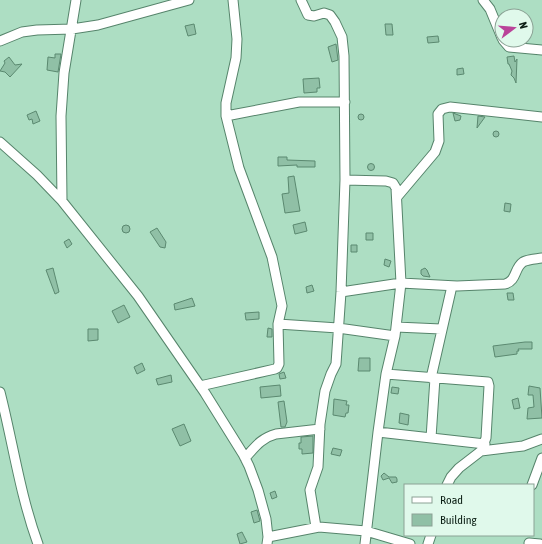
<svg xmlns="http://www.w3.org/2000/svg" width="542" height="544" viewBox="0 0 542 544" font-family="'Asap Condensed',sans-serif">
  <rect width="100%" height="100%" fill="#addec3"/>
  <!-- building -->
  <path fill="#90c0a6" stroke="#5b8970" d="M194,24L196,34L188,36L185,26Z
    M385,24H392L393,35H386Z
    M438,36L439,42L428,43L427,37Z
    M336,44L338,60L332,62L328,47Z
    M55,54H61L58,72L47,70L48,57L55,58Z
    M514,56L515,62L517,59L516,83L514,78L511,75L512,71L509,64H508L507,57Z
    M9,57L15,65L22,64L10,77L5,72L0,71L5,63L4,61Z
    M463,68L464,74L457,75V69Z
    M319,78L320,88H317V92L304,93L303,79Z
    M36,111L40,121L33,124L32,119L29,120L27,115Z
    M453,113L461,116L460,120L455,121Z
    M358 117a3 3 0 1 1 6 0a3 3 0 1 1-6 0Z
    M478,116L485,117L477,128Z
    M493 134a3 3 0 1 1 6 0a3 3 0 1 1-6 0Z
    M278,157H287V160L315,161V167H297V165L278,166Z
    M367.5 167a3.5 3.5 0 1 1 7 0a3.5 3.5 0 1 1-7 0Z
    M294,176L300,211L285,213L282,194L289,193L288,177Z
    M505,203L511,204L510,212L504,211Z
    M305,222L307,231L295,234L293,225Z
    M122 229a4 4 0 1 1 8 0a4 4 0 1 1-8 0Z
    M157,228L166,242L165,248L160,247L150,232Z
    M366,233H373V240H366Z
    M69,239L72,244L67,248L64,242Z
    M351,245H357V252H351Z
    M385,259L391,261L389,267L384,265Z
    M53,268L59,292L55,294L46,270Z
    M425,268L427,270L430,277L423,276L421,274V270Z
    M312,285L314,291L307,293L306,287Z
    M507,293H513L514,300H508Z
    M192,298L195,306L175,310L174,304Z
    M124,305L130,317L118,323L112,311Z
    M259,312V319L246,320L245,313Z
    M268,328L272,329V337H267Z
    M88,329H98V340L88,341Z
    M525,342H532V349H518L519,351H517V354L495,357L493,346Z
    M359,358H370V371H358Z
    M142,363L145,370L137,374L134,367Z
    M284,372L286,378L280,379L279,374Z
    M171,375L172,382L158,385L156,379Z
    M280,385L281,396L261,398L260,387Z
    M529,386L540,388L542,418L527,419L528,408L534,407L533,395H528Z
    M392,387L399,388L398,394L391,393Z
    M518,398L520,408L514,409L512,400Z
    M334,399L347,401L346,405H349L348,413H346L345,417L333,415Z
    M284,401L287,422L285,427H281L278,402Z
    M400,413L409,415L408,425L399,423Z
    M184,424L191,441L180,446L172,429Z
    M313,436V453L302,454V449H299V443H301V437Z
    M333,448L342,450L340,456L331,454Z
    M384,473L389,477H396L397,479V482L392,483L389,478L383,480L381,476Z
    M275,491L277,497L272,499L270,493Z
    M257,510L260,521L254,523L251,512Z
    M242,532L247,542L240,544L237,534Z"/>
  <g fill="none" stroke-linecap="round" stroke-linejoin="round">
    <defs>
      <path id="minor" d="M301,0L308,15L314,16L324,13L330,15L335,22L342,37L344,56L345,180L341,292L336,364L331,374L325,391L320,424L318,467L310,490L316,527
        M483,0L490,9L502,38
        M503,40L509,47L542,50
        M0,41L22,32L37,30L72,29L98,25L189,0
        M226,116L299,102H345
        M0,142L37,175L62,201L138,296L205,393L243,454L249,466L258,490L266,519L268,537L267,544
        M345,180L386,181L393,183L396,188L401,283L395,336L386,374L378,432L365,544
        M397,197L435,152L439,141L438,114L442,109L450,107L542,117
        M62,201L61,116L64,73L76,0
        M341,292L401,283L457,286L505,284C517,281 514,268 523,262C528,259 536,259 542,258
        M278,324L338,328L395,336
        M396,327L441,329
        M386,374L488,382L489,386L486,438L481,451
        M431,378L452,286
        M200,386L275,369L277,368L279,364L278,324L282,306L272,257L239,168L226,116V103L236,58L237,39L233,0
        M0,392C13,443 20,495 38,544
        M378,432L485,444
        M431,438L435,378
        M245,458C255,447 261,438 276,434L320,429
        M447,485L451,477L459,468L481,451L523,446L542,439
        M532,485L542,458
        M268,537L319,527L366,531L410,544
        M529,543L540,544
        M428,544L431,535"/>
    </defs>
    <!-- minor casing -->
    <use href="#minor" stroke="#56846b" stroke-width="11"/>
    <!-- minor -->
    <use href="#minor" stroke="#fff" stroke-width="9"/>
  </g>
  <!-- legend -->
  <rect x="404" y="484" width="130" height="52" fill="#e0f9eb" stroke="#8ba295"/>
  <rect x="412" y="497" width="20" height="6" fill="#ffffff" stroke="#8ba295"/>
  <text x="440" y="504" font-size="12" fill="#0c1f15">Road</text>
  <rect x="412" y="514" width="20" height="12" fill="#90c0a6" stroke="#8ba295"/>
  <text x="440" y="524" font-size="12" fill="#0c1f15">Building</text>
  <!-- north arrow -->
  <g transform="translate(514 28) rotate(74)"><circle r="19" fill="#e0f9eb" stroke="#8ba295"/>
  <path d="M0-3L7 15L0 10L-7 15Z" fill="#ba4399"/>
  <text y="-6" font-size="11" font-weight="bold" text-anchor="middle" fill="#0c1f15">N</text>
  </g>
</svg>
